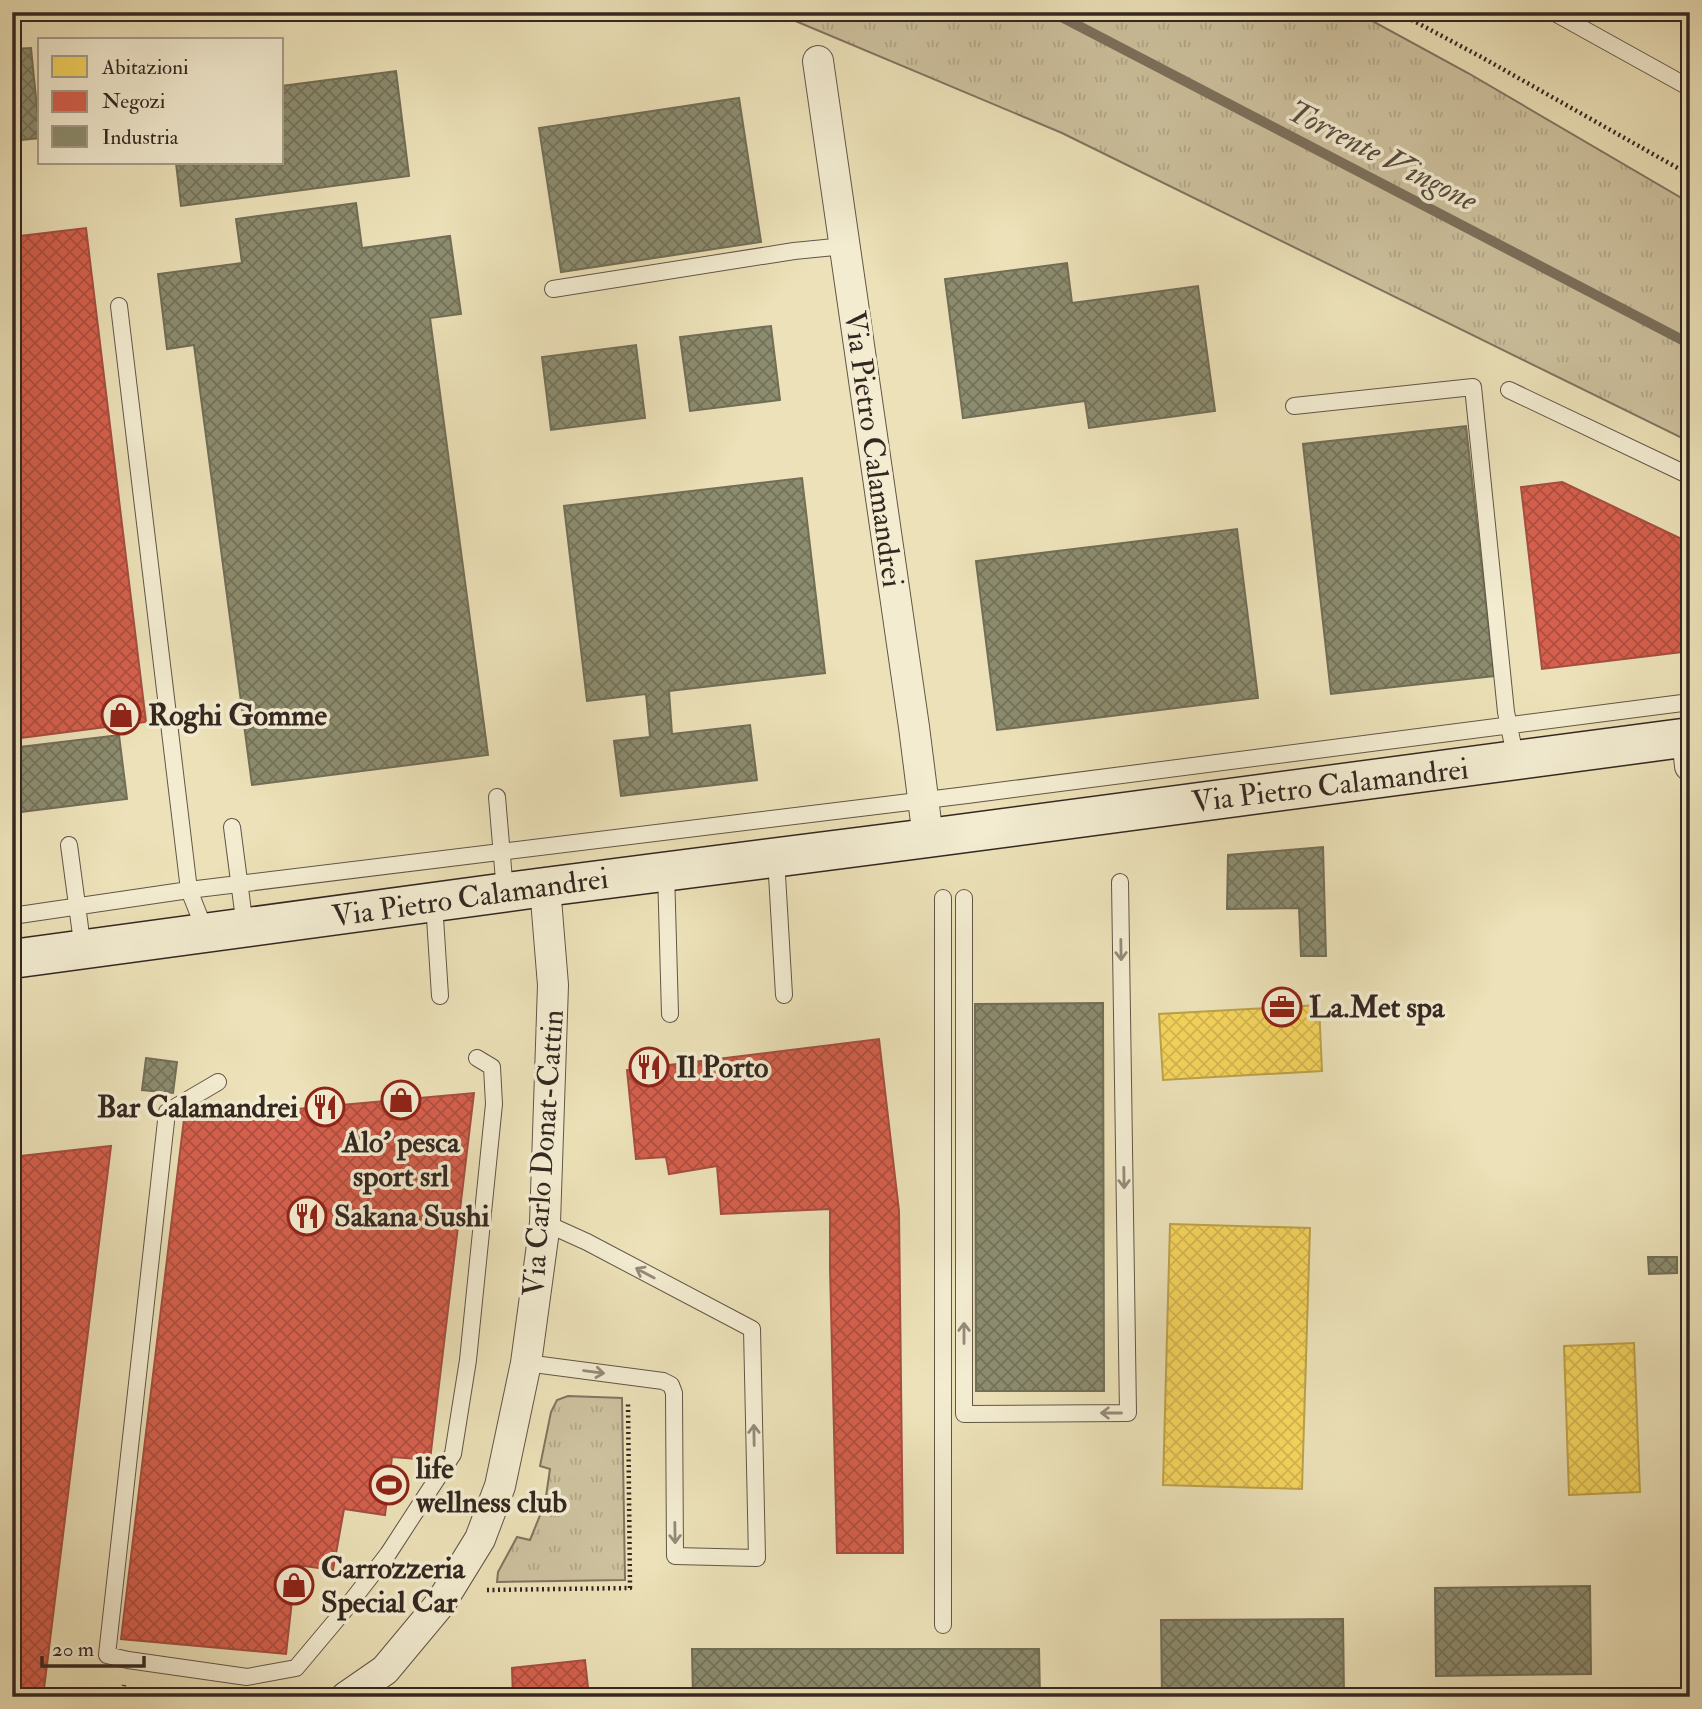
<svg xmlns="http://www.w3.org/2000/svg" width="1702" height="1709" viewBox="0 0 1702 1709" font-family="'IM FELL Double Pica',serif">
  <defs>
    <pattern id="grass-tufts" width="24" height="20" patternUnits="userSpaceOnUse" patternTransform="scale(1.75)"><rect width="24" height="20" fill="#cdc19e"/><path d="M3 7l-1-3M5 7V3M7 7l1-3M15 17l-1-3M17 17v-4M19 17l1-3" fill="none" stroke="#b1a688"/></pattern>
    <pattern id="homes-cross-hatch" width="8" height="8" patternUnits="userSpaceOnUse" patternTransform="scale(1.75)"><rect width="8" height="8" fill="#f6d55c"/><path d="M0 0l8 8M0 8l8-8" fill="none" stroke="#d4b750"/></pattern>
    <pattern id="shops-cross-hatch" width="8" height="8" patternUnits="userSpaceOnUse" patternTransform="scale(1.75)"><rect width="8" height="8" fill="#d6604d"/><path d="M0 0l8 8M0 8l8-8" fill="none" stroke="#ae4f40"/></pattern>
    <pattern id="industry-cross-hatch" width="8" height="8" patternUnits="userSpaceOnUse" patternTransform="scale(1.75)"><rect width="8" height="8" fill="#8c8c6e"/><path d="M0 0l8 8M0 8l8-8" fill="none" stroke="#73725a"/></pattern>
  </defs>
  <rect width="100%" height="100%" fill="#ece1b8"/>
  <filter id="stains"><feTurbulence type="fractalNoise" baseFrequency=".00286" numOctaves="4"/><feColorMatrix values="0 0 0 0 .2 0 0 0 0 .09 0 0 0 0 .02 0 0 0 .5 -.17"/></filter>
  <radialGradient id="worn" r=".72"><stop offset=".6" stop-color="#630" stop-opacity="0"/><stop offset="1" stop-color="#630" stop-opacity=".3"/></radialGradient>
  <!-- grass -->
  <path fill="url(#grass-tufts)" stroke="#807460" stroke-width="2" d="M774,12H1356L1468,73L1690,203V442L1062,133Z
    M568,1396L622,1398L625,1580L497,1582L498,1572L517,1537L530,1540L545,1503L550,1469L540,1466L551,1412L557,1400Z"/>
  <!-- homes -->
  <path fill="url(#homes-cross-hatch)" stroke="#bca14a" stroke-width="2" d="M1319,1005L1322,1071L1163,1080L1159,1014Z
    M1170,1224L1310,1228L1302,1489L1163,1485Z
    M1634,1343L1640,1492L1569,1495L1564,1346Z"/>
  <!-- shops -->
  <path fill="url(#shops-cross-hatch)" stroke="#a54f40" stroke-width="2" d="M86,228L146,722L12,739V237Z
    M1562,482L1690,543V651L1542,669L1521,487Z
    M879,1039L899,1211L903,1553H837L830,1268V1209L721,1214L717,1166L669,1174L666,1157L636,1159L627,1070Z
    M474,1093L430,1460L392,1457L385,1515L344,1509L333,1570L296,1565L286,1654L121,1639L184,1119Z
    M111,1146L43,1697H12V1157Z
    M585,1660L589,1697H513L512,1668Z"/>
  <!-- industry -->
  <path fill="url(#industry-cross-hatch)" stroke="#726e57" stroke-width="2" d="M31,48L40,138L12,141V49Z
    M396,71L409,176L181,206L176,163H282V86Z
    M739,98L761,242L561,272L539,128Z
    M356,203L362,248L450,236L461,314L430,318L488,755L252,785L194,345L167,349L158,274L242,263L236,219Z
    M1067,263L1072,303L1198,286L1215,411L1089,428L1085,401L963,418L945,279Z
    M771,326L780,400L690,411L680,337Z
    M636,345L645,418L551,430L542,357Z
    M1466,426L1494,676L1331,694L1303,444Z
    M802,478L825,673L669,691L672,734L750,725L757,780L621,796L614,741L650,737L646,694L587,701L564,506Z
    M1237,529L1258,698L997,730L976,561Z
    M119,735L127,799L12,813V748Z
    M1323,847L1326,956H1301L1299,908L1227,909L1228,855Z
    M1103,1003L1104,1391H976L975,1004Z
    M146,1058L177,1062L173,1093L142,1090Z
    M1648,1257H1677V1273L1649,1274Z
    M1590,1586L1591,1674L1436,1676L1435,1588Z
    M1343,1619L1344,1697H1162L1161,1620Z
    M692,1649H1039L1040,1697H693Z"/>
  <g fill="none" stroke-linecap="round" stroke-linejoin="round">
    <!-- stream -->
    <path stroke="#7d715d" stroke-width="10" d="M1052,12L1690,344"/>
    <defs>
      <path id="lane" d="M1553,12L1690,88
        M553,289L794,251L845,246
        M119,306L189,890L206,933
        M1509,390L1690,476
        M1294,406L1473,387L1506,712L1516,760
        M497,797L505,892
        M232,827L245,927
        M69,845L83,950
        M776,858L784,995
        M666,871L670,1014
        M943,898V1625
        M964,898V1414L1128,1413L1120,882
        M434,902L440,996
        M12,916L189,890L967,795L1690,702
        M218,1082L167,1112L107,1655L128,1660L247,1677L296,1668L343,1612L388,1554L453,1454L468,1360L494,1104L492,1067L477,1058
        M526,1363L663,1381L671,1385L674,1393L675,1556L757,1558L752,1329L587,1242L545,1223"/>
      <path id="street" d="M818,61L914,727L928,838
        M1687,737L1690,766
        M346,1697L385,1670L440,1604L480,1539L500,1486L526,1363L545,1223L553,985L545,887"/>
      <path id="secondary" d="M12,959L545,887L928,838L1690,737"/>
    </defs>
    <!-- lane casing -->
    <use href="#lane" stroke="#625647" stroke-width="18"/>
    <!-- street casing -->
    <use href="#street" stroke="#625647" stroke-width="32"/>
    <!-- secondary casing -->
    <use href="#secondary" stroke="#342721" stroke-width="41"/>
    <!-- path -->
    <path stroke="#342721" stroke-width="4.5" stroke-dasharray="2 3.5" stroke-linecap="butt" d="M1397,12L1483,58L1690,175
      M487,1590L630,1588L628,1401
      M122,1697L124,1685"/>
    <!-- lane -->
    <use href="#lane" stroke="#f3ecd1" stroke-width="16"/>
    <!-- street -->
    <use href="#street" stroke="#f3ecd1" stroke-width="30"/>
    <!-- secondary -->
    <use href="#secondary" stroke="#f3ecd1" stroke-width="38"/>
  </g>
  <!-- one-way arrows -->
  <defs><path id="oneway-shaft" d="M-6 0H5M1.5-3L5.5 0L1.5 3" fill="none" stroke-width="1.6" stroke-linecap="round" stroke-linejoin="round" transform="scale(1.75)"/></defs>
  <g stroke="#948a79">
    <use href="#oneway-shaft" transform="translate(1121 950) rotate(89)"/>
    <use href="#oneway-shaft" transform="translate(1124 1178) rotate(89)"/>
    <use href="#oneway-shaft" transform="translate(645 1273) rotate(-152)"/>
    <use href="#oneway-shaft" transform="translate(964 1333) rotate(-90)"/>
    <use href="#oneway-shaft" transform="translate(594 1372) rotate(8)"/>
    <use href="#oneway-shaft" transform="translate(1111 1413) rotate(180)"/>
    <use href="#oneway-shaft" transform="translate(754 1435) rotate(-91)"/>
    <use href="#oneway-shaft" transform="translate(675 1533) rotate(89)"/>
  </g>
  <!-- icons -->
  <defs>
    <symbol id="shop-ring" viewBox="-11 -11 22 22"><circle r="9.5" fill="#f3ecd1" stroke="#8f2418" stroke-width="1.5"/><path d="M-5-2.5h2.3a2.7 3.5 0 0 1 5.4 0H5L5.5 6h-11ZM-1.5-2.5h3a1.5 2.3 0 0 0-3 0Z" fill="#8f2418"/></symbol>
    <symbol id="office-ring" viewBox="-11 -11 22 22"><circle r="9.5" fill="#f3ecd1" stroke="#8f2418" stroke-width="1.5"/><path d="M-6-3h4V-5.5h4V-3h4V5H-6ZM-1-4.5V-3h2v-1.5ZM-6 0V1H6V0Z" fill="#8f2418"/></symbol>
    <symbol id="restaurant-ring" viewBox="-11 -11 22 22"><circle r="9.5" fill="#f3ecd1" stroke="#8f2418" stroke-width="1.5"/><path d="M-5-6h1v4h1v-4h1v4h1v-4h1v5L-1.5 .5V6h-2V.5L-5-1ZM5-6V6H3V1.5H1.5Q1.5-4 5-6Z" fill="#8f2418"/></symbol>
    <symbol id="stadium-ring" viewBox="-11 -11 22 22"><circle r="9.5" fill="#f3ecd1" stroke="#8f2418" stroke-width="1.5"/><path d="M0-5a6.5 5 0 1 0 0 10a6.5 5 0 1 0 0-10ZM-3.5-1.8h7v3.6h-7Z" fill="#8f2418"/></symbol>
  </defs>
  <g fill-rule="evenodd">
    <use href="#shop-ring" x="99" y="693" width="44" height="44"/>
    <use href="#office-ring" x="1260" y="985" width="44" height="44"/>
    <use href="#restaurant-ring" x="627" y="1045" width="44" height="44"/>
    <use href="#shop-ring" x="379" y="1078" width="44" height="44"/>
    <use href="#restaurant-ring" x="303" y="1085" width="44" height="44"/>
    <use href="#restaurant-ring" x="285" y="1194" width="44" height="44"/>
    <use href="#stadium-ring" x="367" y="1463" width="44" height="44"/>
    <use href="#shop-ring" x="272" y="1563" width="44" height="44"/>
  </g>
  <g text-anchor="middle" stroke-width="7" stroke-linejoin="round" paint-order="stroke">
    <!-- street labels -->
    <g font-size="30" fill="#342721" stroke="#f3ecd1">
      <text transform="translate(874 449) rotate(82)" y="10">Via Pietro Calamandrei</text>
      <text transform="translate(1330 785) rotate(-7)" y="10">Via Pietro Calamandrei</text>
      <text transform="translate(470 897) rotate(-8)" y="10">Via Pietro Calamandrei</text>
      <text transform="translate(543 1153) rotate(-86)" y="10">Via Carlo Donat-Cattin</text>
    </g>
    <!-- poi labels -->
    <g font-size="30" font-weight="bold" fill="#342721" stroke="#f3ecd1" text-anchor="start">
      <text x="148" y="725">Roghi Gomme</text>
      <text x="1309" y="1017">La.Met spa</text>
      <text x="676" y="1077">Il Porto</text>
      <text x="298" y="1117" text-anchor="end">Bar Calamandrei</text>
      <text x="401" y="1152" text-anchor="middle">Alo' pesca<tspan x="401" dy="34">sport srl</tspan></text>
      <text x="334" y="1226">Sakana Sushi</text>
      <text x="416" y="1478">life<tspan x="416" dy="34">wellness club</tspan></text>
      <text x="321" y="1578">Carrozzeria<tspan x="321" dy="34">Special Car</tspan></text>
    </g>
    <!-- water labels -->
    <g font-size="32" font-style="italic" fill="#584c3f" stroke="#f3ecd1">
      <text transform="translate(1383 155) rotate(27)" y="11">Torrente Vingone</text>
    </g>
  </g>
  <!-- margin -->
  <rect width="1702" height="1709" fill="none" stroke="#ece1b8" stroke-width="42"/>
  <rect x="14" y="14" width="1674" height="1681" fill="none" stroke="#342721" stroke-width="3.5"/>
  <rect x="21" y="21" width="1660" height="1667" fill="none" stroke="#342721" stroke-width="2"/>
  <!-- legend -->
  <rect x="38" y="38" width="245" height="126" fill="#f3ecd1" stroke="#a79d8b" stroke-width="2"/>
  <rect x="52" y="56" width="35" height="21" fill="#f6d55c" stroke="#a79d8b" stroke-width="2"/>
  <text x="102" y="74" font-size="21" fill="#342721">Abitazioni</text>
  <rect x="52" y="91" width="35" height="21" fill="#d6604d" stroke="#a79d8b" stroke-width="2"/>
  <text x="102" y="108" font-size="21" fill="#342721">Negozi</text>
  <rect x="52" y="126" width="35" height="21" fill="#8c8c6e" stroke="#a79d8b" stroke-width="2"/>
  <text x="102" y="144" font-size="21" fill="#342721">Industria</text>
  <!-- scale -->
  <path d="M42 1656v10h102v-10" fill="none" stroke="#342721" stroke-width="3.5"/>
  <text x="52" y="1656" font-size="21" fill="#342721" stroke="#f3ecd1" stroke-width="5" paint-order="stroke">20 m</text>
  <rect width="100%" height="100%" filter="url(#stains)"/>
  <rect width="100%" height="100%" fill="url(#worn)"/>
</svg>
